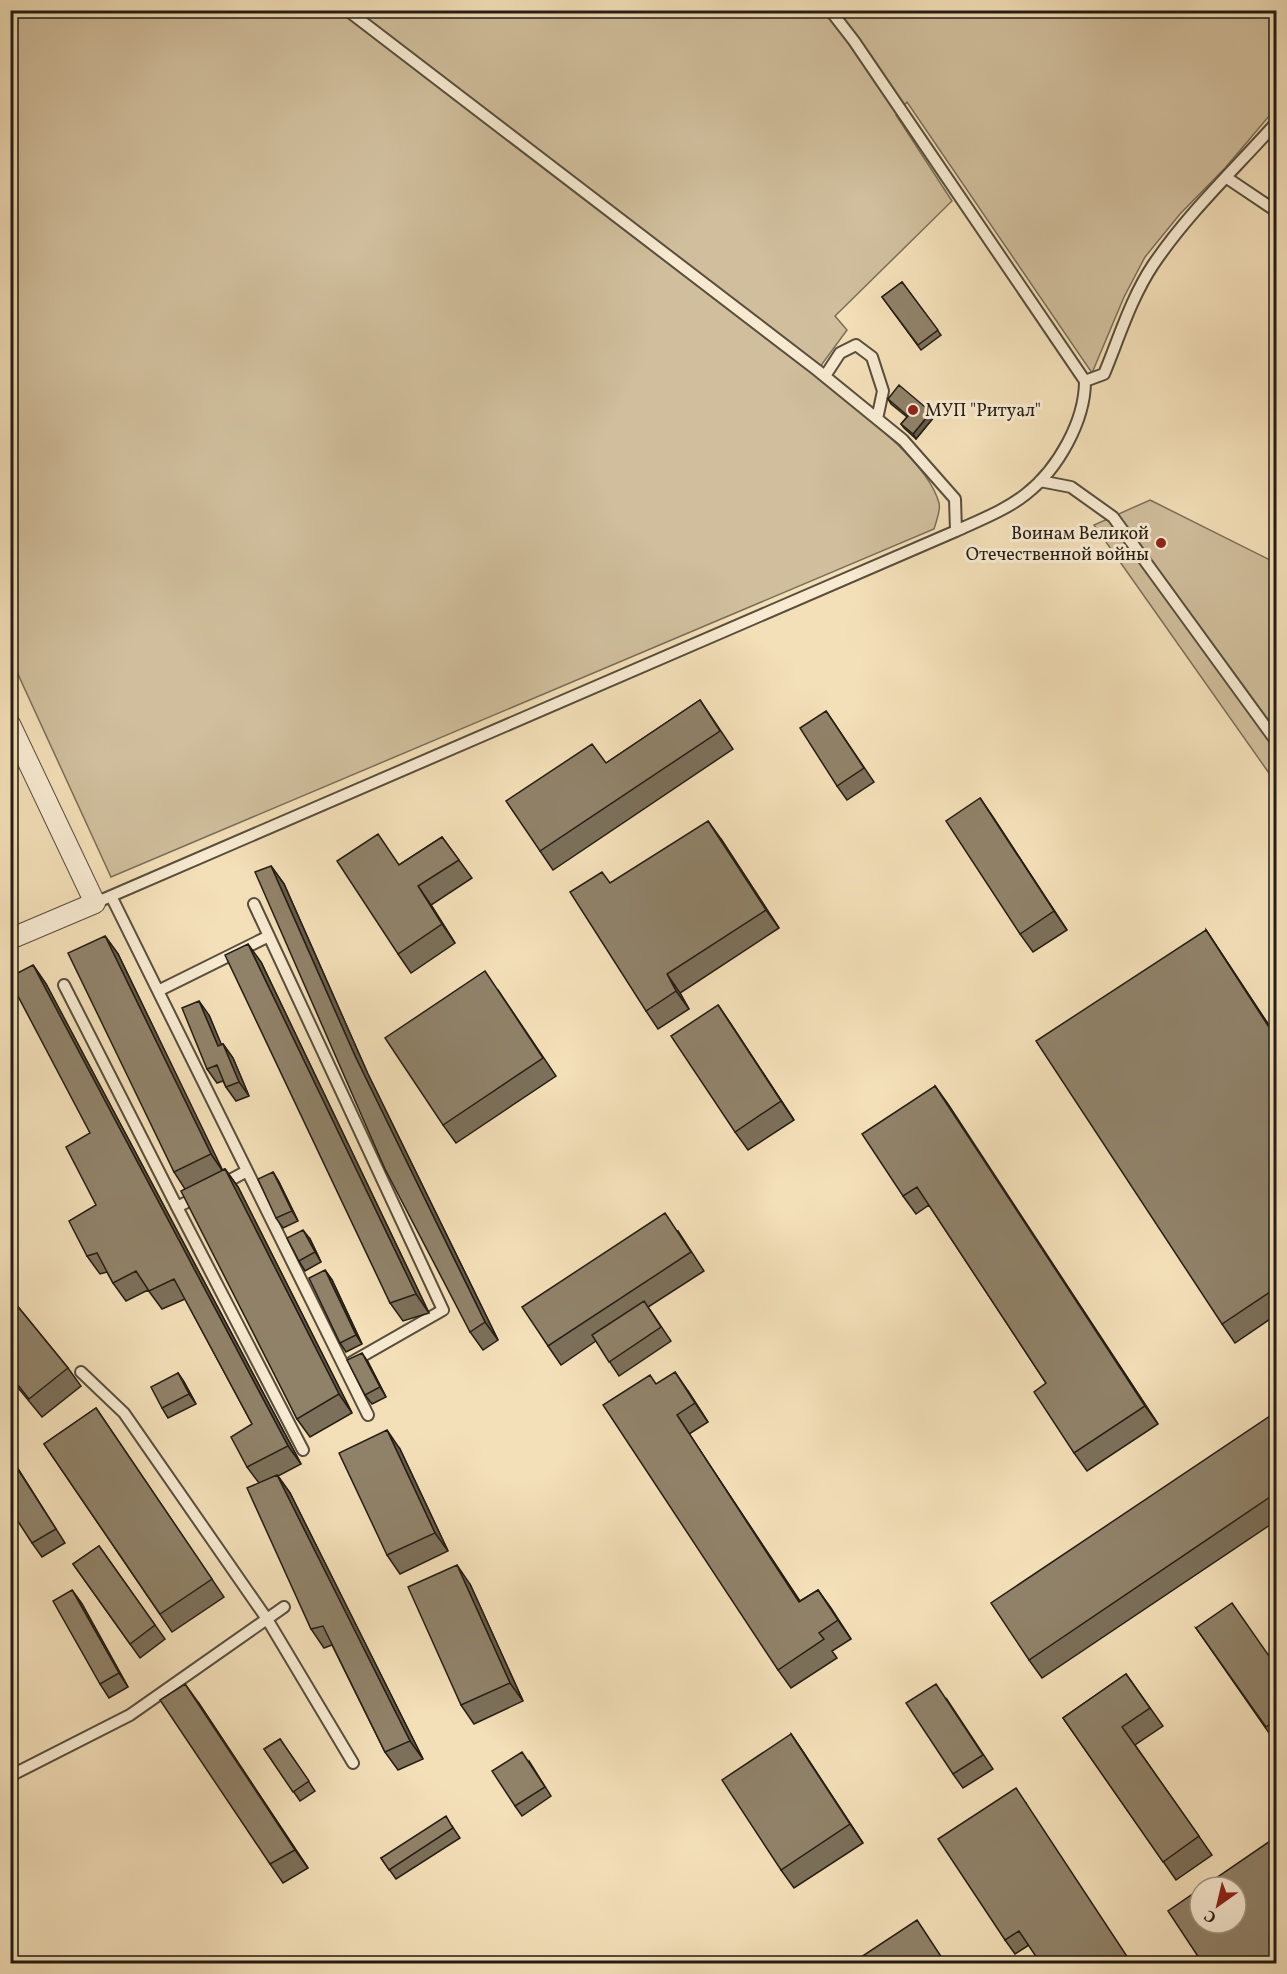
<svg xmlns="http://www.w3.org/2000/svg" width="1287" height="1974" viewBox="0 0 1287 1974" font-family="Vollkorn,serif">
  <rect width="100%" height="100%" fill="#f3dfb8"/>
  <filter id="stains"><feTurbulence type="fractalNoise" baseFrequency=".00333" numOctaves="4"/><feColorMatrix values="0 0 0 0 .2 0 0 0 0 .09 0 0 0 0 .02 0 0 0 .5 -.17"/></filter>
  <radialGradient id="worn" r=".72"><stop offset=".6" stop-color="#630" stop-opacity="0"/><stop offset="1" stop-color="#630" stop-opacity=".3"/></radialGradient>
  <!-- green -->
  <path fill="#d0be9c" stroke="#7a6e58" stroke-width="1.5" d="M10,11H1276V108L1225,168L1180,214L1145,257L1124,297L1092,373L907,102L896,115L952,201L835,316L847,330L814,375C849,404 927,458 939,503C941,510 936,522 934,529L111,877L11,659Z
    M1150,500L1276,563V783L1094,525Z"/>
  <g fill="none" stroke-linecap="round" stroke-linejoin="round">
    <defs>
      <path id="lane" d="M347,10L817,370L903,440L955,499L956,531
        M830,10L854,41L1085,381
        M1227,178L1276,211
        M825,376L840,353L856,345L872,357L883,391L877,419
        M1040,481L1071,487L1113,517L1276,741
        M111,896L368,1415
        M95,903L956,531C980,520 1006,510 1026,494C1058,469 1085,421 1085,381L1104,374C1119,338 1131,298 1153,265C1188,213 1235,169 1276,123
        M254,904L443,1310L352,1362
        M64,985L177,1207L199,1196
        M158,991L269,936
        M221,1185L247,1171
        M177,1207L303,1450
        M81,1372L124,1413L267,1619L353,1763
        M10,1776L130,1715L284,1607"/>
      <path id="street" d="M10,724L95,903L10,939"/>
    </defs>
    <!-- lane casing -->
    <use href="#lane" stroke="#584e3c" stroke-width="14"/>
    <!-- street casing -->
    <use href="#street" stroke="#584e3c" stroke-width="22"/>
    <!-- lane -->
    <use href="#lane" stroke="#f7ead1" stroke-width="10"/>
    <!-- street -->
    <use href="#street" stroke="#f7ead1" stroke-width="20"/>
  </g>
  <!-- wall -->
  <path fill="#7c705a" stroke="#251d13" stroke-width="1.5" d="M902,282L941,335L921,350L882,297Z
    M888,399L934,417L916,439L904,428L901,424L907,417L891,404Z
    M700,700L733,749L553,870L540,851L606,763Z
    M826,711L874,782L847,800L837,786Z
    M980,798L1067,930L1033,952L1020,934Z
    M442,837L472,878L431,905L455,943L411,973L398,954L399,865Z
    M721,839L779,928L680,993L689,1009L658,1029L646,1011L610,883Z
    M271,866L284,884L368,1074L498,1340L483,1350L470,1332Z
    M1206,930L1276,1036V1315L1235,1343L1222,1324Z
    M105,936L118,954L222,1170L225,1169L238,1187L352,1413L310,1437L297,1419L185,1189L174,1172Z
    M261,962L429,1313L403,1321L390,1303Z
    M33,965L46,984L301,1464L278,1476L290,1493L423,1759L398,1770L385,1752L332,1645L324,1648L311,1629L259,1483L247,1467L252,1424L185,1299L162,1309L148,1290L126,1301L113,1283L107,1272L100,1274L87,1256L96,1205L90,1133Z
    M498,990L556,1076L456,1143L443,1125Z
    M718,1005L794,1120L748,1150L735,1132Z
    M209,1015L221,1045L223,1044L233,1058L249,1096L236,1101L226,1087L223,1081L217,1083L207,1069Z
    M935,1086L1158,1424L1087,1471L1074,1453L1046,1383L929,1205L916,1214L903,1196Z
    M273,1172L279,1182L298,1221L283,1228L276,1218Z
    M678,1231L704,1271L648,1307L671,1341L619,1376L596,1341L561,1365L548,1346Z
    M310,1239L321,1262L305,1271L299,1261Z
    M325,1270L332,1280L362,1344L346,1352L340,1343Z
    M10,1297L68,1368L81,1386L42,1417L10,1378Z
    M368,1362L386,1397L372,1404L365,1395Z
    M178,1373L184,1382L196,1404L168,1418L162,1408Z
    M656,1384L688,1391L708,1422L689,1434L800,1601L818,1590L851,1639L832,1651L837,1658L791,1688L778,1670Z
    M96,1408L224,1597L172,1632L44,1444Z
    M1276,1412V1521L1042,1678L1029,1660Z
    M400,1449L448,1551L400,1574L387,1555Z
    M10,1456L65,1543L42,1557L32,1543Z
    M99,1546L165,1639L140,1658L73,1564Z
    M470,1584L523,1701L474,1724L461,1705Z
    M72,1590L82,1604L128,1687L109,1698L100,1684Z
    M1196,1628L1276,1666V1743Z
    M1126,1674L1163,1726L1135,1745L1212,1855L1176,1880L1063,1718Z
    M946,1698L993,1769L963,1788L953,1774Z
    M198,1702L308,1868L283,1883L270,1864Z
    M791,1734L863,1843L794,1888L781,1870Z
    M280,1739L315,1791L300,1801L264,1749Z
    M529,1761L551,1796L522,1816L515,1806Z
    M1026,1802L1029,1945L1015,1954L1005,1940Z
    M452,1826L460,1838L396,1879L381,1858Z"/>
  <!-- shaded-wall -->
  <path fill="#655b4a" stroke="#251d13" stroke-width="1.5" d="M931,412L934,417L916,439L913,434Z
    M980,798L993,817L1067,930L1054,911Z
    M708,821L721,839L779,928L766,910Z
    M271,866L284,884L368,1074L498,1340L485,1322L355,1056Z
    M418,886L431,905L455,943L442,924Z
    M1206,930L1276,1036V1038Z
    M105,936L118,954L224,1173L211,1154Z
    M248,944L261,962L429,1313L416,1294Z
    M33,965L46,984L301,1464L288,1446Z
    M667,974L680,993L689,1009L676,991Z
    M199,1001L209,1015L228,1060L218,1046Z
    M718,1005L731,1024L794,1120L781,1101Z
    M223,1044L233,1058L249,1096L239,1082Z
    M935,1086L948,1104L1158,1424L1145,1406Z
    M225,1169L238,1187L352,1413L339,1394Z
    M273,1172L279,1182L298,1221L292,1211Z
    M303,1230L310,1239L321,1262L315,1252Z
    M325,1270L332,1280L362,1344L356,1335Z
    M362,1353L368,1362L386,1397L380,1387Z
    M675,1372L688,1391L708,1422L695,1403Z
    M178,1373L184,1382L196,1404L189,1394Z
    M677,1415L689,1434L812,1620L799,1602Z
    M387,1430L400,1449L448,1551L435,1533Z
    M277,1475L290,1493L423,1759L410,1741Z
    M457,1565L470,1584L523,1701L510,1683Z
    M72,1590L82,1604L128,1687L119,1673Z
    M818,1590L831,1608L851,1639L838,1620Z
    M185,1684L198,1702L308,1868L295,1850Z
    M791,1734L804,1753L863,1843L850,1824Z"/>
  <!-- building -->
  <path fill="#908269" stroke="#251d13" stroke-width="1.5" d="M902,282L938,330L918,345L882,297Z
    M899,385L931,412L913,434L901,424L908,416L888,399Z
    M700,700L720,731L540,851L506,801L592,744L606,763Z
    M826,711L864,768L837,786L800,728Z
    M980,798L1054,911L1020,934L946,821Z
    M708,821L766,910L667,974L676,991L646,1011L570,892L602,872L610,883Z
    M378,834L399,865L442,837L459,860L418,886L442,924L398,954L337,861Z
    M271,866L355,1056L485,1322L470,1332L385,1169L255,872Z
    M1206,930L1276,1038V1288L1222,1324L1036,1041Z
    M105,936L211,1154L174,1172L68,953Z
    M248,944L416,1294L390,1303L225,955Z
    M33,965L288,1446L247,1467L231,1437L252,1424L174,1279L149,1291L136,1271L113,1283L97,1253L87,1256L69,1221L96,1205L66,1147L90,1133L10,981V977Z
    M485,971L543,1058L443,1125L385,1038Z
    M199,1001L218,1046L223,1044L239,1082L226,1087L217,1065L207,1069L182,1008Z
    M718,1005L781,1101L735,1132L671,1036Z
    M935,1086L1145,1406L1074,1453L1034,1392L1046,1383L917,1187L903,1196L862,1134Z
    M225,1169L339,1394L297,1419L181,1191Z
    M273,1172L292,1211L276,1218L258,1179Z
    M665,1213L691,1252L548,1346L522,1307Z
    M303,1230L315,1252L299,1261L287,1238Z
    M325,1270L356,1335L340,1343L309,1278Z
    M10,1297L68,1368L29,1399L10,1375Z
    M644,1301L661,1327L609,1362L592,1335Z
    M362,1353L380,1387L365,1395L347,1360Z
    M675,1372L695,1403L677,1415L799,1602L818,1590L838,1620L819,1633L824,1639L778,1670L603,1405L650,1375L656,1384Z
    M178,1373L189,1394L162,1408L151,1387Z
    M96,1408L212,1579L160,1614L44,1444Z
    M1276,1412V1493L1029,1660L991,1603Z
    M387,1430L435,1533L387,1555L339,1453Z
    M10,1457L56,1529L32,1543L10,1509Z
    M277,1475L410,1741L385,1752L323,1626L311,1629L247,1488Z
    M99,1546L155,1625L130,1644L73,1564Z
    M457,1565L510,1683L461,1705L408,1587Z
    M72,1590L119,1673L100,1684L53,1601Z
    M1232,1603L1276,1666V1720L1266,1727L1196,1628Z
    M1126,1674L1150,1708L1122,1727L1199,1836L1163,1862L1063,1718Z
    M185,1684L295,1850L270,1864L160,1700Z
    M936,1684L983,1755L953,1774L906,1703Z
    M791,1734L850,1824L781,1870L722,1780Z
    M280,1739L309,1781L293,1792L264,1749Z
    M522,1752L545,1787L515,1806L492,1771Z
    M1016,1788L1132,1964H1041L1019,1931L1005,1940L938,1839Z
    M446,1816L453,1828L389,1870L381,1858Z
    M1276,1837V1964H1203L1168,1911L1200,1889V1923H1236V1887H1203Z
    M917,1920L946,1964H861L858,1959Z"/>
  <!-- markers -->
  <g fill="#8f2418" stroke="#f7ead1" stroke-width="2">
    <circle cx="913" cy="410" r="6"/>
    <circle cx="1161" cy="543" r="6"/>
  </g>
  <g text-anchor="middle" stroke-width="6" stroke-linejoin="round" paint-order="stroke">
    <!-- poi labels -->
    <g font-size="18" fill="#251d13" stroke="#f7ead1" text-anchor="start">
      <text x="925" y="416">МУП "Ритуал"</text>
      <text x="1149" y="539" text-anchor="end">Воинам Великой<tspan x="1149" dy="21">Отечественной войны</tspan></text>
    </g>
  </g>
  <!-- margin -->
  <rect width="1287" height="1974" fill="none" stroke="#f3dfb8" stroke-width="36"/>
  <rect x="12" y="12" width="1263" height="1950" fill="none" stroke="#251d13" stroke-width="3"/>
  <rect x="18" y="18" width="1251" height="1938" fill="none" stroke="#251d13" stroke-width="1.5"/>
  <!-- north arrow -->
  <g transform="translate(1218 1905) rotate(214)"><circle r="28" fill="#f7ead1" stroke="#a39885" stroke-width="1.5"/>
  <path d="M0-4.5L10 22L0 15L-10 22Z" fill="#8f2418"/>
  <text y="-9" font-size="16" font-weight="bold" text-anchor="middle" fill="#251d13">С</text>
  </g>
  <rect width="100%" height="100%" filter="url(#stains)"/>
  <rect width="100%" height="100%" fill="url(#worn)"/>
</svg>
